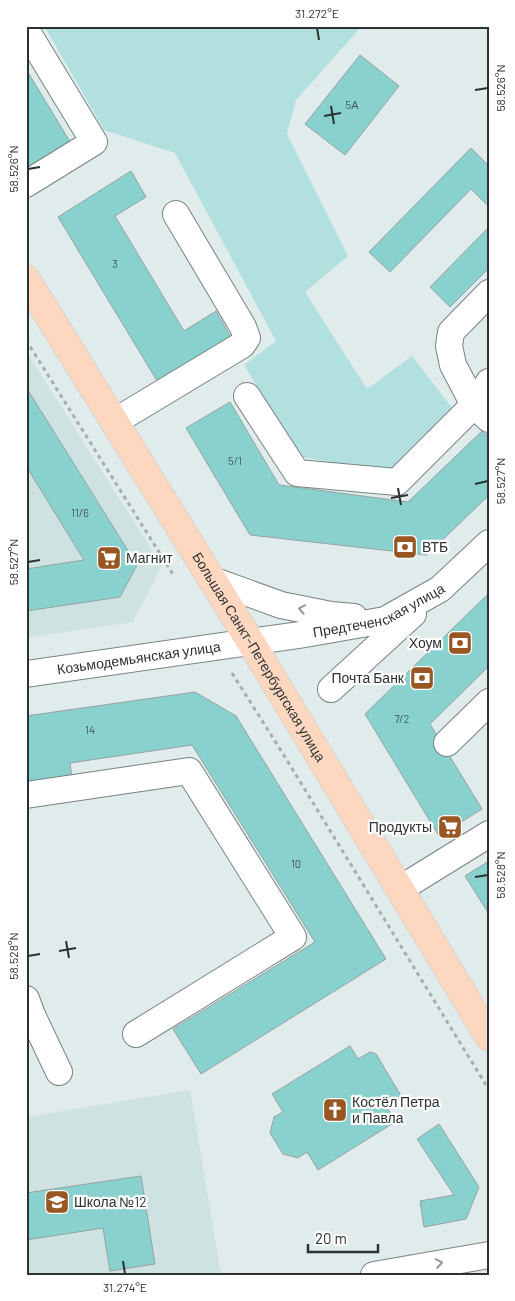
<svg xmlns="http://www.w3.org/2000/svg" width="515" height="1301" viewBox="0 0 515 1301" font-family="Barlow,sans-serif">
  <rect width="100%" height="100%" fill="#e0eceb"/>
  <!-- built -->
  <path fill="#cde2e1" d="M26,351L162,566L133,622L26,638Z
    M190,1090L221,1275H26V1117Z"/>
  <!-- green -->
  <path fill="#b1e0de" d="M48,26H362L296,100L287,134L348,256L305,292L367,389L412,356L453,409L389,472L301,457L244,365L276,341L175,153L104,130L46,29Z"/>
  <!-- building -->
  <path fill="#89d1ce" stroke="#96a2a1" d="M360,55L399,86L345,155L305,124Z
    M26,69L72,145L30,171L26,166Z
    M471,148L489,166V207L471,189L390,272L369,252Z
    M131,171L146,197L115,216L184,331L216,311L232,339L159,384L58,217Z
    M489,227V268L450,307L430,287Z
    M26,387L137,565L120,597L26,611V569L84,560L26,466Z
    M230,402L279,485L408,502L482,431L489,437V495L427,555L250,535L186,428Z
    M489,593V666L430,724L482,809L439,836L365,714Z
    M195,692L236,716L386,959L201,1074L173,1029L315,942L192,745L70,763L72,779L26,785V716Z
    M489,861V914L465,876Z
    M350,1046L358,1059L370,1052L376,1054L400,1094L399,1100L387,1107L395,1122L318,1170L307,1152L298,1158L283,1154L270,1133L274,1117L283,1112L272,1094Z
    M439,1124L479,1187L466,1219L424,1227L420,1201L454,1195L417,1139Z
    M141,1176L155,1264L110,1271L103,1228L26,1240V1193Z"/>
  <g fill="none" stroke-linecap="round" stroke-linejoin="round">
    <defs>
      <g id="minor">
        <path d="M26,30L94,142L26,184"/>
        <path d="M489,293L451,332L449,346L453,365L474,405L489,382"/>
        <path d="M247,396L297,473L397,482L474,405L489,419"/>
        <path d="M114,422L242,345L247,338L243,327L176,214"/>
        <path d="M212,580L281,605L331,615L354,617"/>
        <path id="s1" d="M26,674L299,635L385,620L440,589L489,543"/>
        <path d="M331,689L413,614"/>
        <path d="M447,743L489,702"/>
        <path d="M26,795L189,771L293,937L136,1034"/>
        <path d="M400,889L489,834"/>
        <path d="M26,999L32,1015L59,1072"/>
        <path d="M374,1275L489,1255"/>
      </g>
      <g id="major">
        <path id="s2" d="M26,279L250,641L489,1037"/>
      </g>
    </defs>
    <!-- minor casing -->
    <use href="#minor" stroke="#788383" stroke-width="28"/>
    <!-- major casing -->
    <use href="#major" stroke="#c8c9c9" stroke-width="29"/>
    <!-- path -->
    <path stroke="#a5aeae" stroke-width="3" stroke-dasharray="4 4" stroke-linecap="butt" d="M26,340L174,576
      M232,673L285,757L489,1090"/>
    <!-- minor -->
    <use href="#minor" stroke="#fff" stroke-width="26"/>
    <!-- major -->
    <use href="#major" stroke="#fdd7bf" stroke-width="28"/>
  </g>
  <!-- one-way arrows -->
  <defs><path id="oneway-chevron" d="M-2-3.5L2.5 0L-2 3.5" fill="none" stroke-width="1.6" stroke-linecap="round" stroke-linejoin="round" transform="scale(1.25)"/></defs>
  <g stroke="#969898">
    <use href="#oneway-chevron" transform="translate(302 609) rotate(-169)"/>
    <use href="#oneway-chevron" transform="translate(439 1263) rotate(-10)"/>
  </g>
  <!-- ticks -->
  <path fill="none" stroke="#2d3131" stroke-width="2" d="M317,28L319,40M475,90L488,88M331,106L334,124M324,116L341,113M28,169L40,167M475,484L488,481M398,488L401,505M391,498L408,495M28,562L40,560M475,877L488,875M66,941L69,958M59,951L76,948M28,956L40,954M123,1261L125,1274"/>
  <!-- icons -->
  <defs>
    <symbol id="bank-square" viewBox="-11 -11 22 22"><rect x="-9" y="-9" width="18" height="18" rx="4" fill="#975622" stroke="#fff"/><path d="M-6-4H6V4H-6ZM0-2.3a2.3 2.3 0 1 0 0 4.6a2.3 2.3 0 1 0 0-4.6Z" fill="#fff"/></symbol>
    <symbol id="supermarket-square" viewBox="-11 -11 22 22"><rect x="-9" y="-9" width="18" height="18" rx="4" fill="#975622" stroke="#fff"/><path d="M-6-5.5h2.5l.6 2H6L4.5 2H-2.5L-4.4-4H-6ZM-1.5 3.2a1.3 1.3 0 1 0 .1 0ZM3 3.2a1.3 1.3 0 1 0 .1 0Z" fill="#fff"/></symbol>
    <symbol id="church-square" viewBox="-11 -11 22 22"><rect x="-9" y="-9" width="18" height="18" rx="4" fill="#975622" stroke="#fff"/><path d="M-1.2-6h2.4v3.5h3.3v2.4h-3.3V6h-2.4V-.1h-3.3v-2.4h3.3Z" fill="#fff"/></symbol>
    <symbol id="school-square" viewBox="-11 -11 22 22"><rect x="-9" y="-9" width="18" height="18" rx="4" fill="#975622" stroke="#fff"/><path d="M0-5L7-2L0 1L-7-2ZM-4 1L0 2.5L4 1V4Q0 6-4 4Z" fill="#fff"/></symbol>
  </defs>
  <g fill-rule="evenodd">
    <use href="#bank-square" x="391" y="533" width="28" height="28"/>
    <use href="#supermarket-square" x="95" y="544" width="28" height="28"/>
    <use href="#bank-square" x="446" y="629" width="28" height="28"/>
    <use href="#bank-square" x="408" y="664" width="28" height="28"/>
    <use href="#supermarket-square" x="436" y="813" width="28" height="28"/>
    <use href="#church-square" x="321" y="1096" width="28" height="28"/>
    <use href="#school-square" x="43" y="1188" width="28" height="28"/>
  </g>
  <g text-anchor="middle" stroke-width="4.5" stroke-linejoin="round" paint-order="stroke">
    <!-- number labels -->
    <g font-size="11" fill="#445958">
      <text x="352" y="109">5А</text>
      <text x="115" y="268">3</text>
      <text x="235" y="465">5/1</text>
      <text x="80" y="517">11/6</text>
      <text x="402" y="723">7/2</text>
      <text x="90" y="734">14</text>
      <text x="296" y="868">10</text>
    </g>
    <!-- poi labels -->
    <g font-size="14" fill="#2d3131" stroke="#fff" text-anchor="start">
      <text x="422" y="552">ВТБ</text>
      <text x="126" y="563">Магнит</text>
      <text x="442" y="648" text-anchor="end">Хоум</text>
      <text x="404" y="683" text-anchor="end">Почта Банк</text>
      <text x="432" y="832" text-anchor="end">Продукты</text>
      <text x="352" y="1107">Костёл Петра<tspan x="352" dy="16">и Павла</tspan></text>
      <text x="74" y="1207">Школа №12</text>
    </g>
    <!-- street labels -->
    <g font-size="14" fill="#2d3131" stroke="#fff">
      <text dy="5" stroke="none"><textPath href="#s1" startOffset="360">Предтеченская улица</textPath></text>
      <text dy="5" stroke="none"><textPath href="#s2" startOffset="444">Большая Санкт-Петербургская улица</textPath></text>
      <text dy="5" stroke="none"><textPath href="#s1" startOffset="114">Козьмодемьянская улица</textPath></text>
    </g>
  </g>
  <!-- border -->
  <rect width="515" height="1301" fill="none" stroke="#ffffff" stroke-width="55"/>
  <!-- scale -->
  <path d="M308 1244v8h70v-8" fill="none" stroke="#2d3131" stroke-width="2.5"/>
  <text x="315" y="1244" font-size="15" fill="#2d3131" stroke="#ffffff" stroke-width="4" paint-order="stroke">20 m</text>
  <rect x="28" y="28" width="460" height="1246" fill="none" stroke="#2d3131" stroke-width="2"/>
  <g font-size="12" text-anchor="middle" fill="#2d3131">
    <text x="317" y="18">31.272°E</text>
    <text transform="translate(501 88) rotate(-90)" y="4">58.526°N</text>
    <text transform="translate(14 169) rotate(-90)" y="4">58.526°N</text>
    <text transform="translate(501 481) rotate(-90)" y="4">58.527°N</text>
    <text transform="translate(14 562) rotate(-90)" y="4">58.527°N</text>
    <text transform="translate(501 875) rotate(-90)" y="4">58.528°N</text>
    <text transform="translate(14 956) rotate(-90)" y="4">58.528°N</text>
    <text x="125" y="1292">31.274°E</text>
  </g>
</svg>
